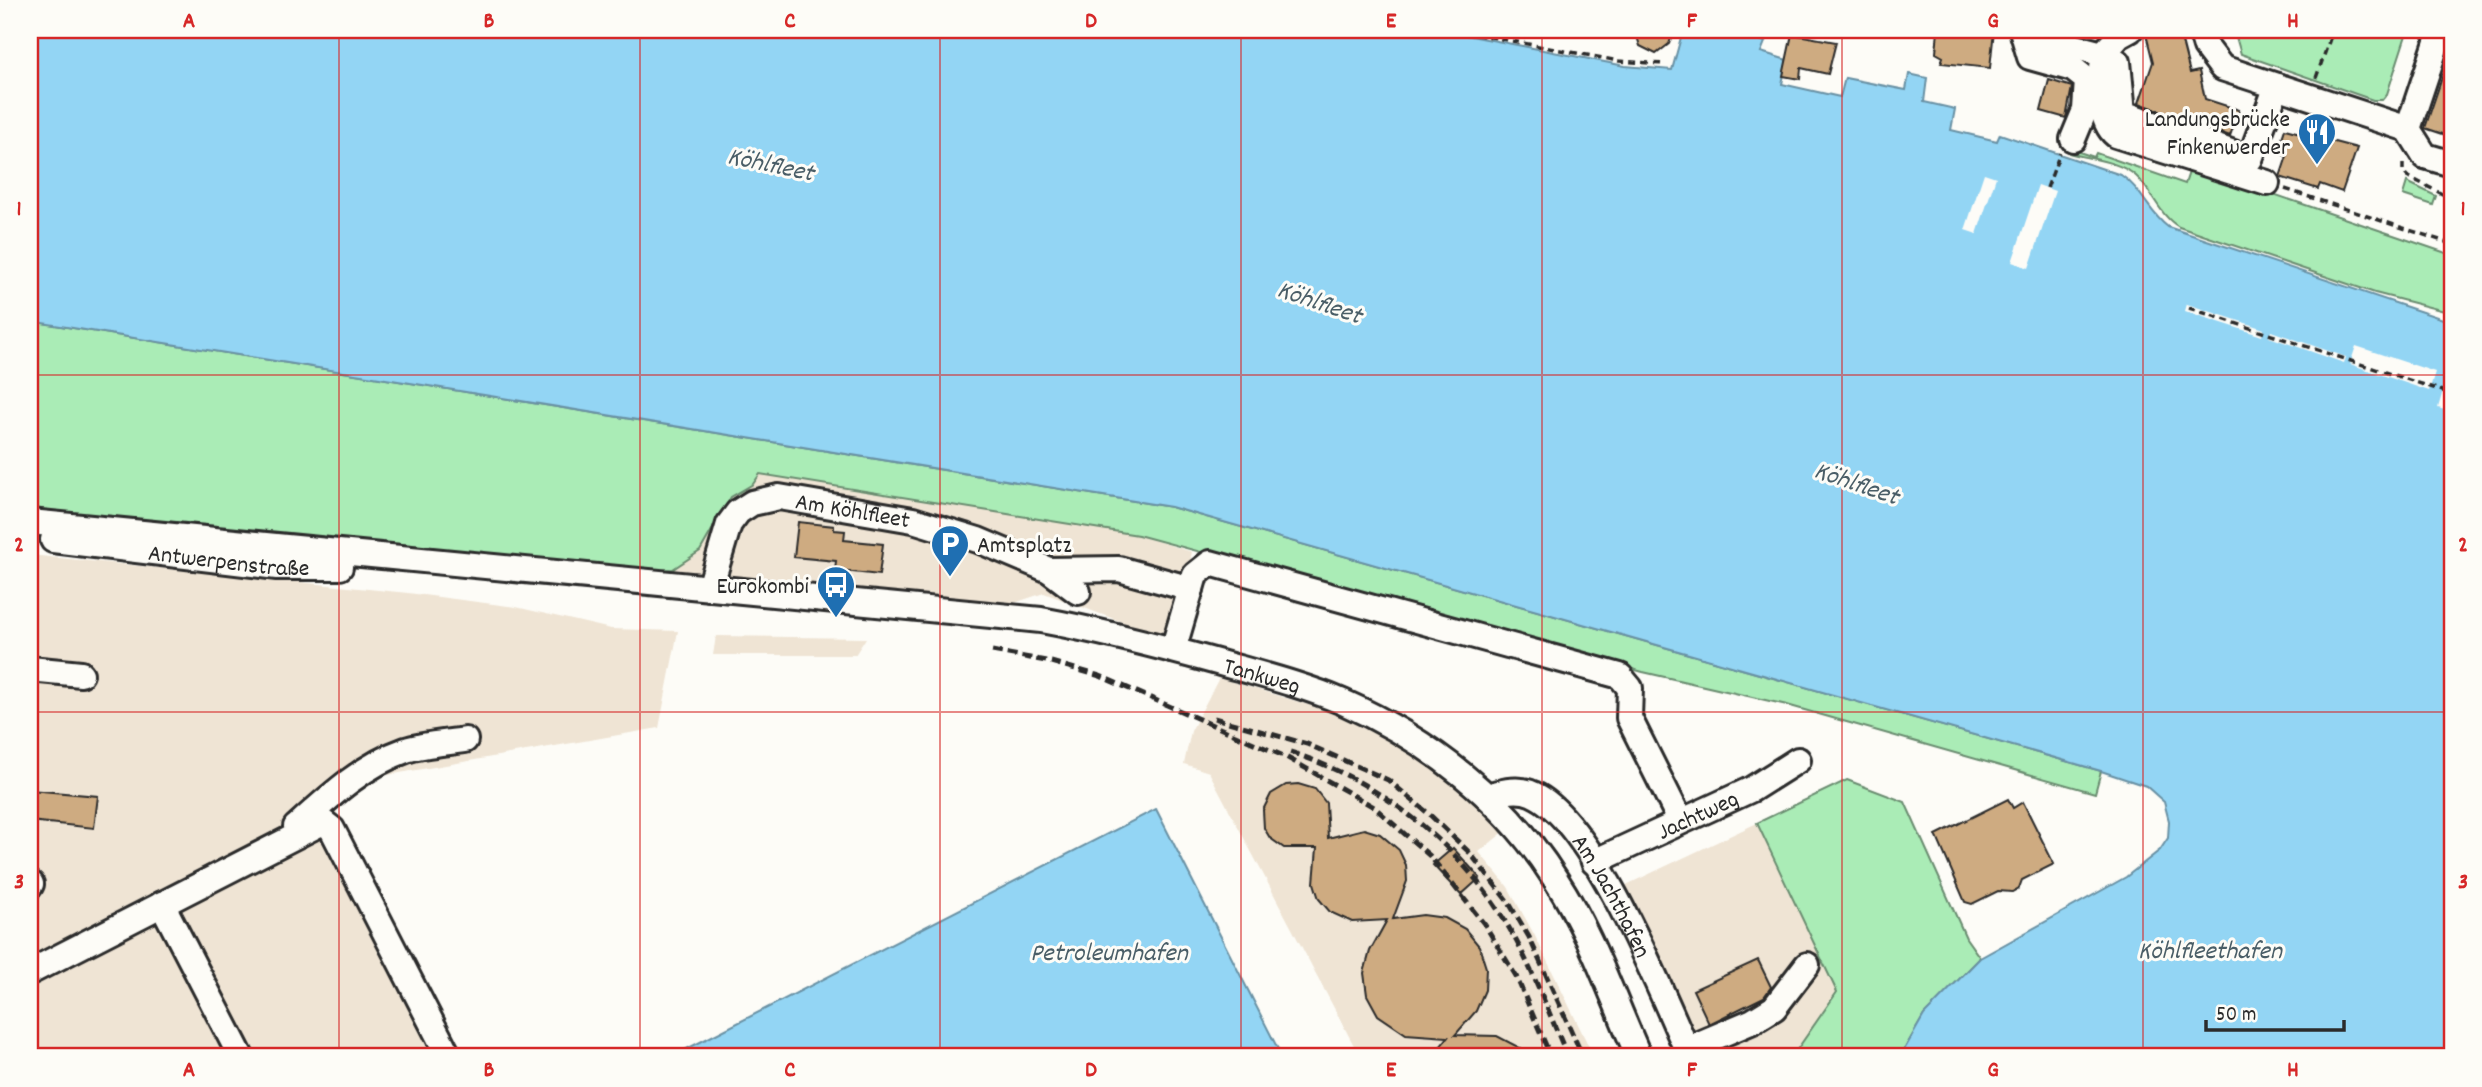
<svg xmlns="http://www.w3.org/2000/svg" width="2482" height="1087" viewBox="0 0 2482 1087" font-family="Dekko,sans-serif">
  <rect width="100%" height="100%" fill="#fdfcf7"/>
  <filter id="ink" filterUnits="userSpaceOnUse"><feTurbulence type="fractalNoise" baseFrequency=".0143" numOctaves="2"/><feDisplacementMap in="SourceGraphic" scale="14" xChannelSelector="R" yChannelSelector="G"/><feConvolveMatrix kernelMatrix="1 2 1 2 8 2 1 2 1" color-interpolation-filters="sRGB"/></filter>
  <g filter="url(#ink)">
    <!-- built -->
    <path fill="#efe4d4" d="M759,474L1138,535L1192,552L1174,635L1149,632L1044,593L1005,606L675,571L673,569L700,551L731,497L753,484Z
      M30,555L408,593L516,607L611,629L678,631L659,728L359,780L334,808L461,1057H30Z
      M716,636L866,638L855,655H713Z
      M1219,678L1329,711L1401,747L1458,788L1505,831L1479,852L1508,887L1535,936L1594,1057H1360L1209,772L1184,764L1191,731Z
      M1757,823L1837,992L1792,1057H1704L1624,886Z"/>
    <!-- green -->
    <path fill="#aaecb6" stroke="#6a8c70" stroke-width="2" d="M2234,30H2398L2407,32L2387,94L2382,100H2373L2241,54Z
      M2070,149L2094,157L2096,153L2185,184L2191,166L2452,255V313L2375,293L2179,227C2159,215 2153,192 2136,176C2120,161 2089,159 2069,153Z
      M2407,182L2436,196L2433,205L2403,195Z
      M30,321L1171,507L2101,771L2095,793L1787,705L1643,672L1138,535L760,474L753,484L731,497L700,551L673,569L622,573L30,514Z
      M1847,780L1905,802L1966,938L1980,958L1924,1015L1900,1057H1792L1837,992L1757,823Z"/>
    <!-- water -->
    <path fill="#93d5f4" stroke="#6991a4" stroke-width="2" d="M30,30H1440L1625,66L1672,70L1683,30H1735L1765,42L1761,52L1787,60L1782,84L1840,97L1845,78L1906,90L1909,74L1927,78L1924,102L1955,109L1951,130L1997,141L2000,134L2121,175C2141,188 2149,213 2168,227L2452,322V1057H1900L1924,1015L1980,958L2126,877L2160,850L2168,838L2169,821L2164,802L2146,786L2101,771L1171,507L30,321Z
      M1156,809L1282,1057H671Z"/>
    <!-- pier -->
    <path fill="#fdfcf7" d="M1984,173L1996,177L1977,234L1965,230Z
      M2038,185L2055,191L2029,268L2012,262Z
      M2187,304L2264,329L2262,336L2185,311Z
      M2271,331L2346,357L2344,363L2269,337Z
      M2356,346L2435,372L2429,391L2350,364Z
      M2447,377L2452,379V412L2438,408Z"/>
    <!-- building -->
    <path fill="#ceab81" stroke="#2b2b2b" stroke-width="2" d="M1635,30H1674L1669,44L1656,54L1640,46Z
      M1938,30H1994L1990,68L1941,63L1943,57L1936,53Z
      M2145,30H2179L2190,73L2199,71L2205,99L2239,110L2230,136L2139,103L2153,62Z
      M1792,34L1836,42L1828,74L1801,68L1800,79L1783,76Z
      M2450,54L2452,55V137L2425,128Z
      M2049,80L2072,87L2066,118L2041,111Z
      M2285,129L2357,148L2342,192L2320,184L2318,189L2280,177L2287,156L2277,153Z
      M798,522L834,526V530L845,531L844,540L883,544L879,575L835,570L836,561L794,557Z
      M1298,784L1315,789L1326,803L1328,838L1364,829L1380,834L1399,850L1406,865L1407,881L1393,919L1423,915L1445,918L1465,929L1479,946L1486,968L1485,990L1476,1011L1455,1035L1497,1036L1537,1057H1432L1448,1037L1406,1034L1378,1015L1367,995L1364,973L1370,951L1387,920L1352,922L1330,912L1319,899L1314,883L1317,848H1284L1270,838L1264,828L1263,810L1271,794L1286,785Z
      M30,790L98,796L94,828L30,821Z
      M2008,799L2013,808L2023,802L2054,864L2022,880L2019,888L2012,892L1998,891L1972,904L1965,902L1936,835Z
      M1453,848L1480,878L1461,895L1433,865Z
      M1758,960L1771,987L1764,997L1709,1024L1693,990Z"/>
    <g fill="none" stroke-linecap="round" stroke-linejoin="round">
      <defs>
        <g id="minor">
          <path d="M2022,30L2030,57L2073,69L2087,80L2085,110L2073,139"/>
          <path d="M2042,30L2045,39L2103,54C2102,77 2096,119 2116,135L2267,183"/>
          <path d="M2130,30L2119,36L2103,54L2118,62L2123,113L2250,159L2277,86"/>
          <path d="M2201,30L2206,47L2222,68L2408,129L2425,156L2452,164"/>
          <path d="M2408,129L2441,30"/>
          <path id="s1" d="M30,522L1041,620C1101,631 1159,646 1217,662C1259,674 1303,685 1343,702C1429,740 1506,800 1556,880C1592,935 1612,997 1639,1057"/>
          <path id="s2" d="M53,540L277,567H340"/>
          <path d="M1049,570L1119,569L1191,589"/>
          <path id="s3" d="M710,588L729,524L738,512L752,503L779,497L913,520L978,540L1049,570L1078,592"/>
          <path d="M1173,650L1195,575L1210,563L1620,676L1630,688L1629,718L1680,820"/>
          <path d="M30,669L81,674"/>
          <path id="s4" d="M1487,796C1502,792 1518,787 1533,794C1593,820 1663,996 1690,1057"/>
          <path d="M296,827C329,797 363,765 406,750C424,744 446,743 465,740"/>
          <path id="s5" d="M1594,862L1752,789L1798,760"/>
          <path d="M30,886L31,884"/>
          <path d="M162,904L241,1057"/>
          <path d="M30,972L323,822L332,829L449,1057"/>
          <path d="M1687,1049L1753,1021L1774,1008L1807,965"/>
        </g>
      </defs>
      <!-- minor casing -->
      <use href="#minor" stroke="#2b2b2b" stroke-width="30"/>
      <!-- path -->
      <path stroke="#2b2b2b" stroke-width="3.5" stroke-dasharray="7 5" stroke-linecap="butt" d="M1453,30L1619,61L1663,64
        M1815,33L1816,30
        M2316,78L2333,30
        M2403,163V171L2407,176L2452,199
        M2047,188L2060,153
        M2285,189L2452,244
        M2189,308L2452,394"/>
      <!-- minor -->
      <use href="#minor" stroke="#fdfcf7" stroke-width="24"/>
      <!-- rail -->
      <path stroke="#2b2b2b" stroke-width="5" stroke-dasharray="10 5" stroke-linecap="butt" d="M992,651L1051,662L1100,676L1286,757L1374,807L1430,856L1485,925L1516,976L1551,1057
        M1214,718L1307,744L1388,780L1429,814L1470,853L1509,903L1529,937L1583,1057
        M1290,752C1372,778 1449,836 1496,907C1527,953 1546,1007 1568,1057"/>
    </g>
  </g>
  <!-- grid -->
  <path fill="none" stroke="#d62828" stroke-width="2" stroke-opacity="0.55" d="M339,30V1057M640,30V1057M940,30V1057M1241,30V1057M1542,30V1057M1842,30V1057M2143,30V1057M30,375H2452M30,712H2452"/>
  <!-- icons -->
  <defs>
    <symbol id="restaurant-pin" viewBox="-11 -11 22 30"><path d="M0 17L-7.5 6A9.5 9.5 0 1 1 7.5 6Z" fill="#1f6fb2" stroke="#fdfcf7"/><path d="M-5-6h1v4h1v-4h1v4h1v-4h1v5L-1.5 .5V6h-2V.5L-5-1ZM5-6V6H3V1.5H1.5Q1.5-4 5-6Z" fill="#fff"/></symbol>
    <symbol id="parking-pin" viewBox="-11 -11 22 30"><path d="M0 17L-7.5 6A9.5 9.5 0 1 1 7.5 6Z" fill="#1f6fb2" stroke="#fdfcf7"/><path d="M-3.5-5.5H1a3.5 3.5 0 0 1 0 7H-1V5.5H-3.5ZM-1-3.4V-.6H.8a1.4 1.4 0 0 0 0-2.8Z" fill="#fff"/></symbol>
    <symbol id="bus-pin" viewBox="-11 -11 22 30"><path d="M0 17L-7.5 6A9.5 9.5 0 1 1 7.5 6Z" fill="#1f6fb2" stroke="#fdfcf7"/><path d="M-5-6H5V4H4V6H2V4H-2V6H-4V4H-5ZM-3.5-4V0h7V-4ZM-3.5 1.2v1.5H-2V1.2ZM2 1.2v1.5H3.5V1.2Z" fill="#fff"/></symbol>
  </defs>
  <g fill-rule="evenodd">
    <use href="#restaurant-pin" x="2295" y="110" width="44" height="60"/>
    <use href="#parking-pin" x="928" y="522" width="44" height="60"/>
    <use href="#bus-pin" x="814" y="563" width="44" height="60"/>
  </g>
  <g text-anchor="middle" stroke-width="6" stroke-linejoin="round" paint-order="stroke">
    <!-- poi labels -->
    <g font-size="24" fill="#2b2b2b" stroke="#fdfcf7" text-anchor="end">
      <text x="2290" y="126">Landungsbrücke<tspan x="2290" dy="28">Finkenwerder</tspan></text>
      <text x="977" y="552" text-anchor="start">Amtsplatz</text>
      <text x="809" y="593">Eurokombi</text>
    </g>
    <!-- street labels -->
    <g font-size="24" fill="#2b2b2b" stroke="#fdfcf7">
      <text dy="8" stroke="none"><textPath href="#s3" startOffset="201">Am Köhlfleet</textPath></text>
      <text dy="8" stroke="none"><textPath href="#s2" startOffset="177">Antwerpenstraße</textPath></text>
      <text dy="8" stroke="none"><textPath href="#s1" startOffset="1244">Tankweg</textPath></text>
      <text dy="8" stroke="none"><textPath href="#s5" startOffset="114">Jachtweg</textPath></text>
      <text dy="8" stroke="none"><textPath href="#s4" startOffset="178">Am Jachthafen</textPath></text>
    </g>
    <!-- water labels -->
    <g font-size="26" font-style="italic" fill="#4a5e67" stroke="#fdfcf7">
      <text transform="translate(771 163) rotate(12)" y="9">Köhlfleet</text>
      <text transform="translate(1320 301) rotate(19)" y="9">Köhlfleet</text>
      <text transform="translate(1857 482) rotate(19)" y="9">Köhlfleet</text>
      <text x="2210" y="958">Köhlfleethafen</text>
      <text x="1109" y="960">Petroleumhafen</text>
    </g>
  </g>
  <!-- margin -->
  <rect width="2482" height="1087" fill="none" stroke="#fdfcf7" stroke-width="77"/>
  <!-- scale -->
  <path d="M2206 1020v10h138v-10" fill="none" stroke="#2b2b2b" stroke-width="3.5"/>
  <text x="2216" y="1020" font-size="21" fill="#2b2b2b" stroke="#fdfcf7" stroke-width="5" paint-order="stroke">50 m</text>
  <rect x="38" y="38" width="2406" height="1010" fill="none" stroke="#d62828" stroke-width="2.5"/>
  <g font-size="23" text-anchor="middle" font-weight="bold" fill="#d62828">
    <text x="189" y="27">A</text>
    <text x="489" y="27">B</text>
    <text x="790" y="27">C</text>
    <text x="1091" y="27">D</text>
    <text x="1391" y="27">E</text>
    <text x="1692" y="27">F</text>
    <text x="1993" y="27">G</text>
    <text x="2293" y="27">H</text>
    <text x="19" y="215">1</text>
    <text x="2463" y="215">1</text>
    <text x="19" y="551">2</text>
    <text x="2463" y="551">2</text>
    <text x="19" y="888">3</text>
    <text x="2463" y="888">3</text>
    <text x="189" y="1076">A</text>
    <text x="489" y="1076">B</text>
    <text x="790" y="1076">C</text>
    <text x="1091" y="1076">D</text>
    <text x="1391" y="1076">E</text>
    <text x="1692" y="1076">F</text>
    <text x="1993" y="1076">G</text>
    <text x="2293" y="1076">H</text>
  </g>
</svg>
